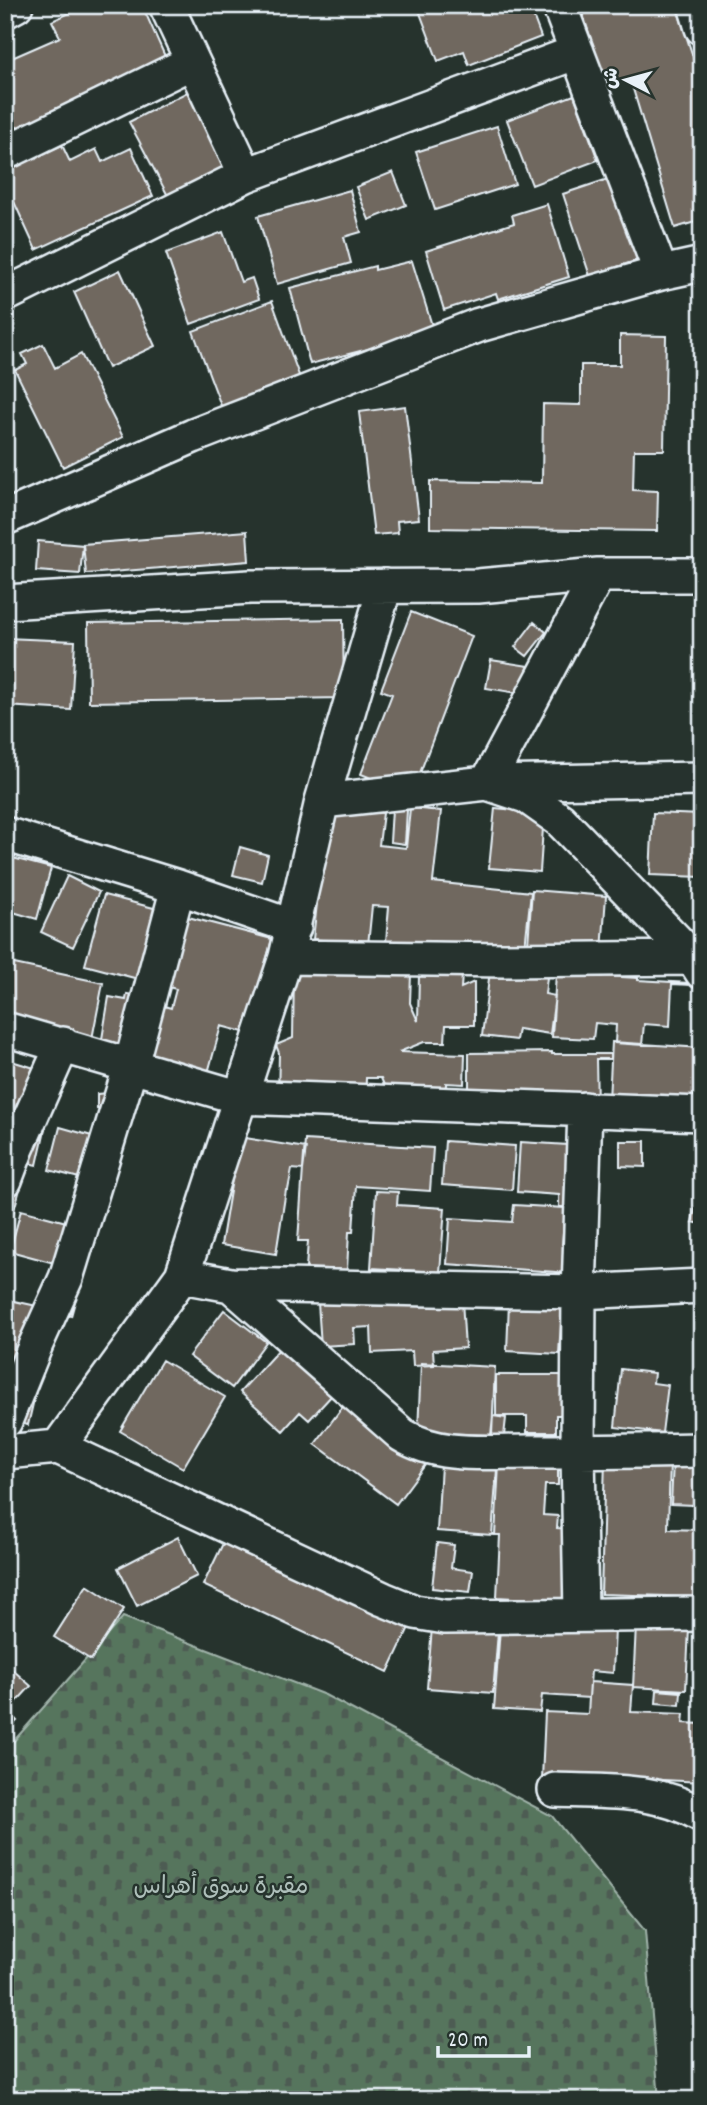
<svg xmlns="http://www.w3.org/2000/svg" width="707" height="2105" viewBox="0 0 707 2105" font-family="Dekko,'Playpen Sans Arabic',sans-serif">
  <defs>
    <pattern id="cemetery-stones" width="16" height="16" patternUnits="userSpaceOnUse" patternTransform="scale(1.75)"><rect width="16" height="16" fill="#57755d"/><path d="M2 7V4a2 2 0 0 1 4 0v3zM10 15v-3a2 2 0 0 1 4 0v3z" fill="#4e5c53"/></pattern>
  </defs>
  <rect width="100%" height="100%" fill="#26332d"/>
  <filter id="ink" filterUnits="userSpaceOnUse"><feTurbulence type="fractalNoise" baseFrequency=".0143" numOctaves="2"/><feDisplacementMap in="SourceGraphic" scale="14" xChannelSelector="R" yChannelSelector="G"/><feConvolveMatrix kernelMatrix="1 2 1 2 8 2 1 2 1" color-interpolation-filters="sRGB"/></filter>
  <g filter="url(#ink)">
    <!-- cemetery -->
    <path fill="url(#cemetery-stones)" stroke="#a0b3aa" stroke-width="2" d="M123,1617L325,1695L552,1816L645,1931L659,2100H5V1751Z"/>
    <!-- building -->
    <path fill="#70685f" stroke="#e8f1f8" stroke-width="2" d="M87,5H142L168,63L5,138V61L60,37L52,21Z
      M417,5H529L541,37L469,65L464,51L438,61Z
      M580,5H676L702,84V220L675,228L630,79L606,86Z
      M191,90L230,164L168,196L129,122Z
      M574,95L598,160L532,185L507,120Z
      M497,126L515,184L435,210L416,152Z
      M62,145L70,162L96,149L102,162L131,148L153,196L36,250L5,182V171Z
      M393,172L406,205L369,220L356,187Z
      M611,178L638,260L590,276L563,194Z
      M350,190L361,232L344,237L351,263L277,284L258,216Z
      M547,204L569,277L498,299L496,293L444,310L426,251L514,223L512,215Z
      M223,232L241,282L252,278L259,299L191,324L166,253Z
      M412,261L434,332L310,364L290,288L375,266V270Z
      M120,270L155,346L108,368L74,292Z
      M272,301L301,381L223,411L193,331Z
      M620,335L666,336L664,450H634L633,490L658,491L657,531L430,528V481L542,483L543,404L581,405V365H620Z
      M43,344L55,368L81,354L123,437L63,467L15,370L27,364L22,354Z
      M405,406L419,519L397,521L398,533L374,535L359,412Z
      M247,531L249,561L86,574L83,544Z
      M38,541L83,545L80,574L36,571Z
      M411,612L472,636L412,794L361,774L392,694L381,690Z
      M343,619L344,698L89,702L88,623Z
      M534,622L546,632L527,656L515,647Z
      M5,638L75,641L71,710L5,706Z
      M491,660L529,666L525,694L486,688Z
      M328,806L383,813L379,845L406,848L410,808L441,811L433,882L531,892L525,947L485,942L484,952L386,941L389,907L372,906L368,945L313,939Z
      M495,808L544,813L540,872L489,868Z
      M392,809L407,810L405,844L390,842Z
      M653,813L702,815V877L650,875Z
      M240,847L268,855L262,882L233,875Z
      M5,856L51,868L37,919L13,912L5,940Z
      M67,876L99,892L73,947L41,932Z
      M532,890L606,896L602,951L528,944Z
      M104,895L272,939L247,1033L221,1026L206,1080L148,1065L164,1006L171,1008L176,989L85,965Z
      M5,962L103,983L91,1044L5,1027Z
      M490,970L547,977L545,994L555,996L550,1034L518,1029L516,1040L482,1036Z
      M294,971L411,973L410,1003L418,1021L419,974L462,975L461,988L474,982V1025H446L445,1042H424L399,1052L465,1054L464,1084L446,1083L445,1110L394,1109L381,1078H366L365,1104L278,1100L279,1053L276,1045L293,1038Z
      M556,973L638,978V980L689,983L690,985L672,984L670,1026L644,1024L642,1045L615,1043L616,1025L595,1023L593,1039L552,1037Z
      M127,994L148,997L139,1057L100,1051L109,997L126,1000Z
      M612,1042L702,1048V1107L609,1100Z
      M552,1052V1054H610V1059H596L597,1105L469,1106V1053Z
      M5,1059L54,1074L39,1121L5,1110Z
      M110,1093L111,1109H97V1094Z
      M5,1116L46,1125L37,1165L5,1158Z
      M60,1127L113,1142L102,1184L49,1170Z
      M239,1137L306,1148L303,1170L292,1169L288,1190H286L276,1254L221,1245Z
      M305,1140L433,1148L430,1191L356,1186L353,1232H349L347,1270L306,1268L308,1241H298Z
      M445,1141L515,1146L512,1190L442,1185Z
      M620,1141H645V1167L620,1166Z
      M520,1142L584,1146L580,1208L559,1207V1195L517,1192Z
      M5,1159L27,1165L5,1241Z
      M376,1191L398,1192L397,1205L445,1208L440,1272L371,1268Z
      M698,1194L702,1195V1224L692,1222Z
      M514,1205L565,1208L562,1244H572L570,1273L447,1264L450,1218L512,1222Z
      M21,1210L89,1228L83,1273L71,1316L57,1312L69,1267L10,1251Z
      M5,1299L55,1310L28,1425L5,1420Z
      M462,1300L465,1348L433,1350L434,1365L413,1366L412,1351L372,1353L371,1327L354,1328L355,1344L321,1346L318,1303Z
      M509,1302L562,1305L559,1354L507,1351Z
      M224,1310L266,1342L232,1388L189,1356Z
      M281,1347L333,1394L309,1420L300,1412L283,1431L240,1392Z
      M162,1360L225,1397L183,1468L120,1431Z
      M421,1363L495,1367L492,1435L418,1432Z
      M621,1369L654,1373L653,1383L668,1385L662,1433L615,1427Z
      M496,1375H577V1415H556V1432H527V1416H496Z
      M347,1401L428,1461L396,1504L315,1444Z
      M493,1416L506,1418L504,1436L491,1435Z
      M605,1460L670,1462L668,1529L702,1530V1595L700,1597L601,1594Z
      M673,1461L702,1463V1519L693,1518L694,1505L671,1504Z
      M441,1465L497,1469L492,1535L437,1531Z
      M499,1465L558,1468V1485H545L543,1515L558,1516L557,1528L576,1529L583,1602L497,1597L500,1535H495Z
      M227,1535L412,1621L388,1672L203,1585Z
      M178,1537L197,1576L137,1606L118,1568Z
      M437,1543L454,1545L451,1568L473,1571L470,1592L432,1588Z
      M87,1585L124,1609L91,1660L54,1637Z
      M636,1625L689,1628L686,1690L633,1687Z
      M432,1627L498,1632L493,1693L427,1688Z
      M500,1628L615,1629L613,1673L591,1671L589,1698L542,1695L540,1712L494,1709Z
      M5,1663L31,1686L9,1710L5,1707Z
      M590,1682L633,1685L631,1712L684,1714L683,1723L702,1724V1782L585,1776L584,1782L542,1779L545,1712L588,1714Z
      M657,1690L681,1692L680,1705L656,1703Z
      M5,1708L17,1721L5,1732Z
      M702,2072V2100H696Z"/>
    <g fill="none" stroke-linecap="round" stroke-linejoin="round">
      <defs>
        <path id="minor" d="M166,5L246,175
          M559,5L661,273
          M695,5L702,28
          M5,11L16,5
          M5,153L192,62
          M5,295L246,175L577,52
          M5,518L193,436L479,325L661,273L702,264
          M598,575L487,783L526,796L560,820L693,958L702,972
          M5,602L250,587L478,586L598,575H702
          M322,801L487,783L702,779
          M5,834L178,887L294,927
          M286,957L505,960L693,958
          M5,1029L238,1097L702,1114
          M5,1180L17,1148L63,1044
          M182,1276L231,1285L402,1435C439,1458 487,1452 529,1452C586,1452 644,1451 702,1450
          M231,1285L579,1292L702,1286
          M5,1421L36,1344L66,1278L131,1065L178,887
          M58,1447L182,1276L286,957L322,801L385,586
          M5,1452L58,1447L383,1599L415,1612L445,1617L702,1614
          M581,1615L578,1452L579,1292L585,1109
          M555,1790C607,1792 656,1788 702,1815"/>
      </defs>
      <!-- minor casing -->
      <use href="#minor" stroke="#e8f1f8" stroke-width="38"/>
      <!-- minor -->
      <use href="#minor" stroke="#26332d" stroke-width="33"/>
    </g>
  </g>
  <g text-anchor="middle" stroke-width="5" stroke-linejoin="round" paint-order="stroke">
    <!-- park labels -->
    <g font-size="24" fill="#aebfba" stroke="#26332d">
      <text x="221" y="1893">مقبرة سوق أهراس</text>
    </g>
  </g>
  <!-- margin -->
  <rect width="707" height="2105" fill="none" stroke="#26332d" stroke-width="28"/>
  <rect x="14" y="14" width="679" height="2077" fill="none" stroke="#e8f1f8" stroke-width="2.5" filter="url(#ink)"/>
  <!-- north arrow -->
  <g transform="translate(626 80) rotate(276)" stroke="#26332d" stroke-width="5" paint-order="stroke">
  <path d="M0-5L12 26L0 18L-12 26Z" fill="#e8f1f8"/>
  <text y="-10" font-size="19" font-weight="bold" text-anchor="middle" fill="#e8f1f8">ش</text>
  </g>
  <!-- scale -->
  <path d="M438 2046v10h91v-10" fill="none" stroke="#e8f1f8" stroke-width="3.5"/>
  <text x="448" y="2046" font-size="21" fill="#e8f1f8" stroke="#26332d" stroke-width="5" paint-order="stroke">20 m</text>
</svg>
